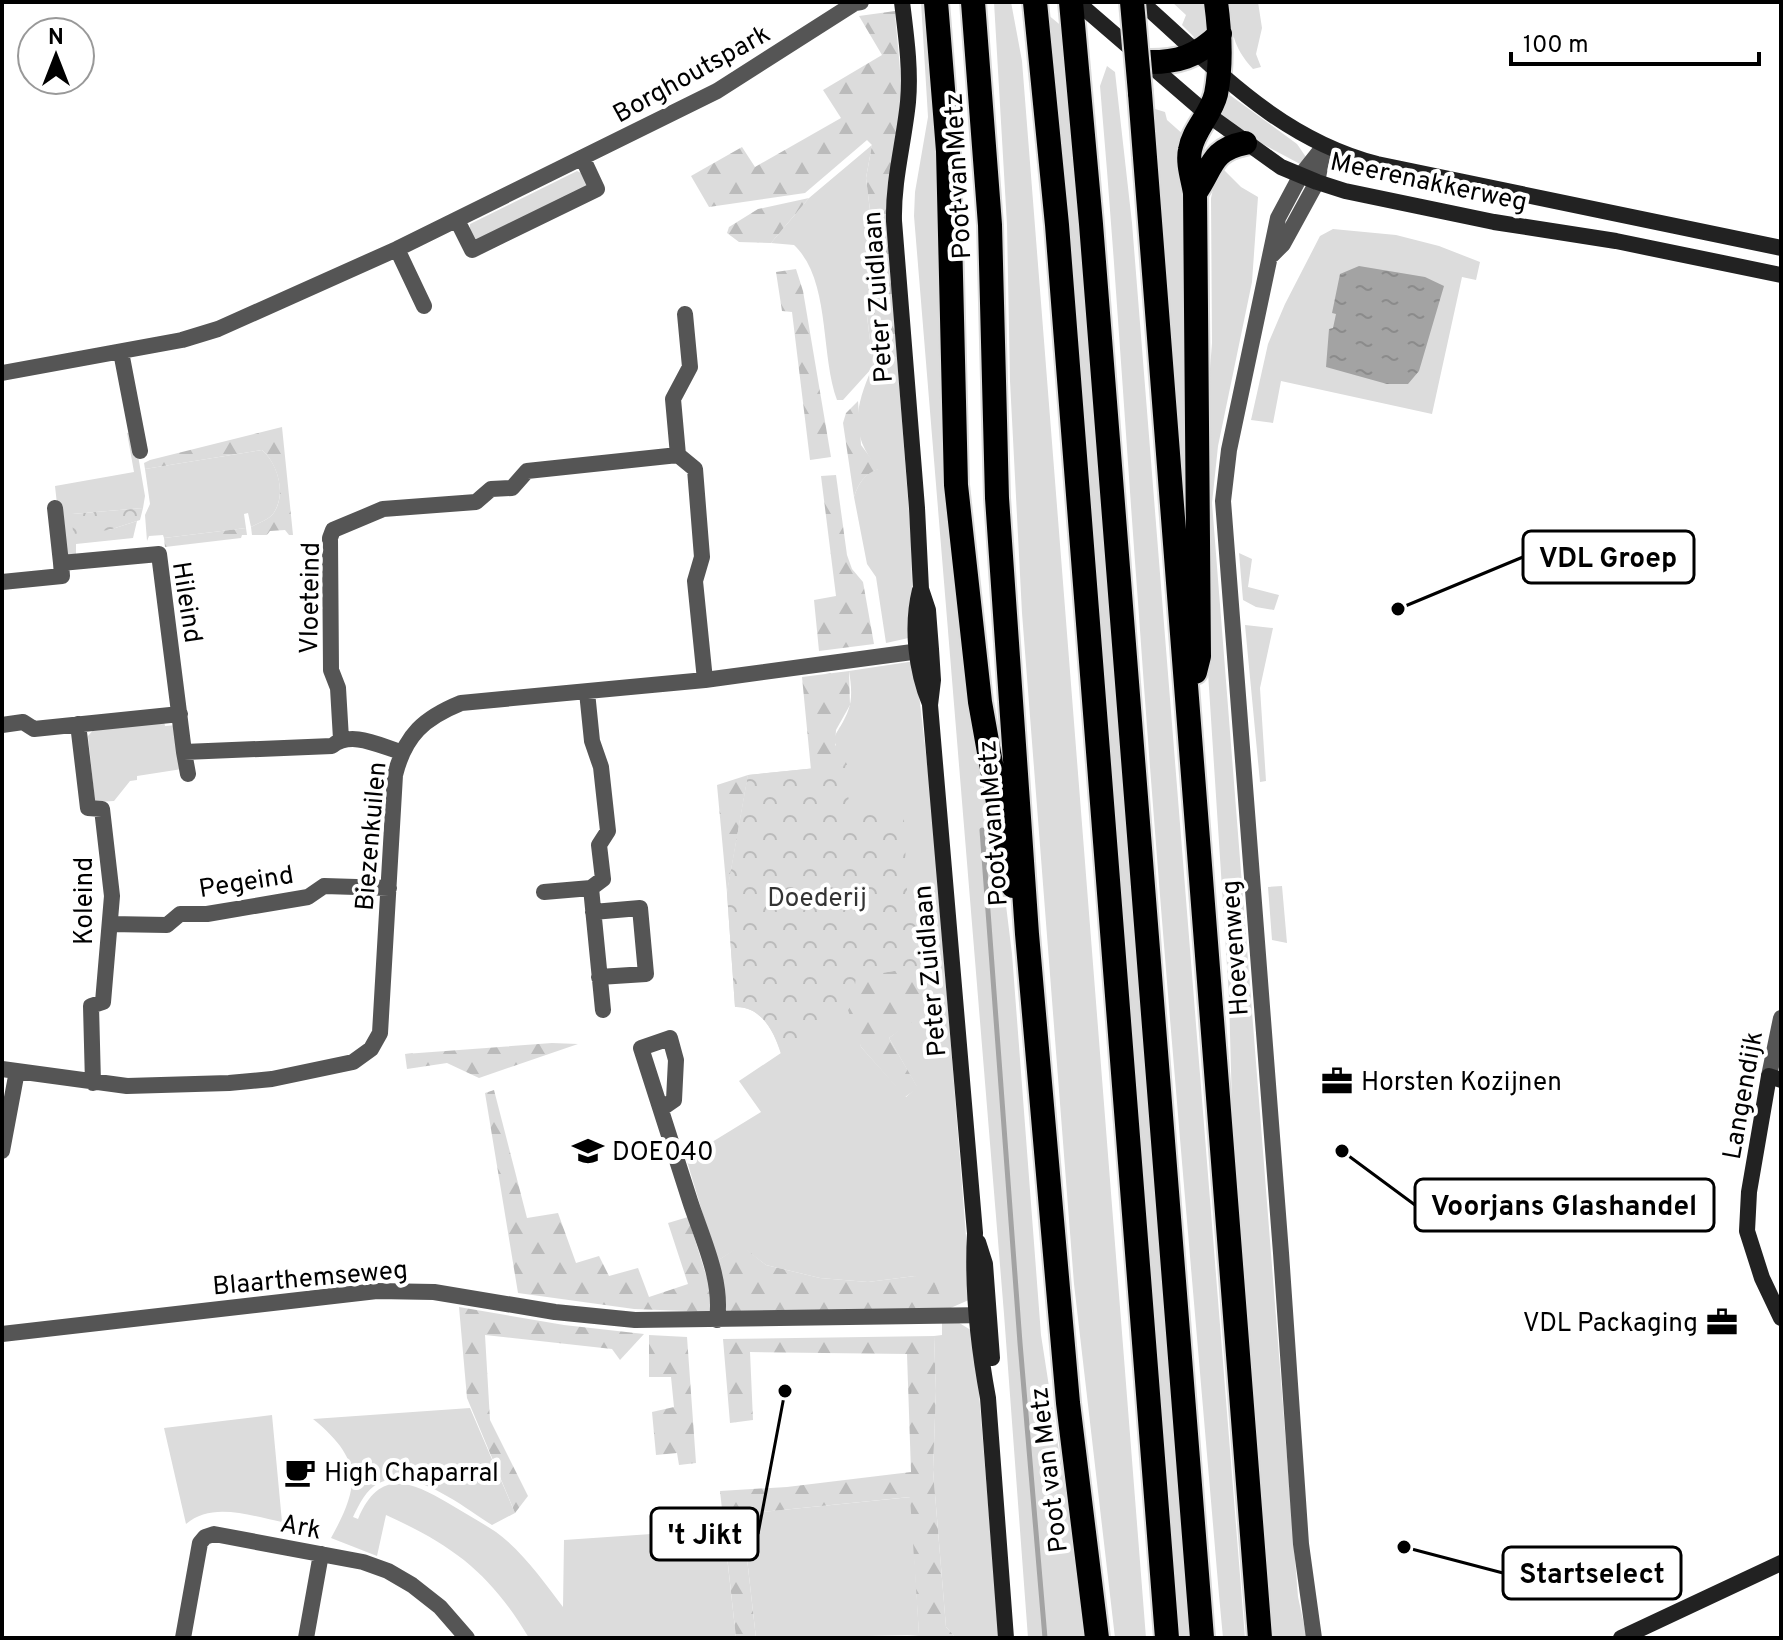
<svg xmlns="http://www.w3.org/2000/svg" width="1783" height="1640" viewBox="0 0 1783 1640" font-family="Overpass,sans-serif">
  <defs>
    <pattern id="forest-firs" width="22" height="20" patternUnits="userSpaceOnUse" patternTransform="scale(2)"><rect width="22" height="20" fill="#dcdcdc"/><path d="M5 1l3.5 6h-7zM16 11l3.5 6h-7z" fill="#bbb"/></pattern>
    <pattern id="park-crowns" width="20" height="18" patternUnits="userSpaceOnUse" patternTransform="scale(2)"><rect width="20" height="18" fill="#dcdcdc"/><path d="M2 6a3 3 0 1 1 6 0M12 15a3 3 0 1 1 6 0" fill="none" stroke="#bbb"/></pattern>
    <pattern id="water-ripples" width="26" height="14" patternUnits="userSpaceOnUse" patternTransform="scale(2)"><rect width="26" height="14" fill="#a3a3a3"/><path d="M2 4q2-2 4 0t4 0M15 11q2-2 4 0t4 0" fill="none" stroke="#8b8b8b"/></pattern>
  </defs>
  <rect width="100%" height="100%" fill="#fff"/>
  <!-- grass -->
  <path fill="#dcdcdc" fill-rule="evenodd" d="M921,2H926L996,824L1012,954L1041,1335L1088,1638H1028L1004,1314L914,216L915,192L928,117Z
    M994,2H1011L1022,61L1146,1638H1115L1074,1284L1022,613L1010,381L1007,225Z
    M1172,2H1205L1208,30L1204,37L1196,39L1182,25L1186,15Z
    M1229,2H1258L1262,28L1256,54L1261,67L1253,69C1232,46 1232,32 1229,2Z
    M1047,14L1064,28L1191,1638H1176Z
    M1107,66L1115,72L1132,223L1245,1638H1223L1219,1595C1191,1264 1161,933 1138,602C1125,430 1115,258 1100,86Z
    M1227,93L1297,144L1308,160L1302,165L1257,141L1218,113Z
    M1155,109L1165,112L1167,120L1185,136C1176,234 1188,333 1193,431C1196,485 1189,542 1186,597Z
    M872,145L866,178L878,275L866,308L873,365L897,357L911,537L913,637L886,643L876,577L867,564L854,497C858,484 865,473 878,469C849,433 855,408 872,368L843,400H837C820,354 831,280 794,245L771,243L809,198Z
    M1224,170L1241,187L1258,197L1252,282L1218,446L1212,503L1298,1597L1307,1638H1274L1262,1553L1233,1143L1229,997L1203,595L1206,420L1212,343L1211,198L1214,185Z
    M577,171L585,175L587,188L475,240L470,233V224Z
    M1333,229L1396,235L1439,246L1480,262L1476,280L1462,277L1432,414L1281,381L1273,423L1251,420L1268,344L1285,304L1320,236Z
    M134,432L145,496L143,508L72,514L109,530L137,521L133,538L76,544V556L63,558L55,486L134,472L127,433Z
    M262,450C278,464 287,494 273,514C268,520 258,523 251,527L248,513L244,514L246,528L164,538L163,535L149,536L147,541L145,515L150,504L145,469Z
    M1239,553L1252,559L1248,587L1279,595L1274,610L1256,607L1243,600Z
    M1245,625L1273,628L1260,688L1266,781L1260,782Z
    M915,661L932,805L971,1299L946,1310L915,1276L868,1282L820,1278L766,1265L741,1246L717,1261L686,1158L761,1112L739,1081L781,1053C774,1031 761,1006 735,1007L727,893L748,775L846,765C826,731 836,741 848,711C853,698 851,684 849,671ZM853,1001L898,1031L889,1038L917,1087L906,1097L861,1047Z
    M164,721L165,726L177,725L182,769L137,776V780L130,781L114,801L95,802L88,736L95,728Z
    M1282,886L1287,943L1272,940L1268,887Z
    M956,1321L974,1332L999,1638H956L946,1627L933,1470L936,1391L934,1336L942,1335V1322Z
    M470,1408L515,1513L492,1525C463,1507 414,1466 379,1483C366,1489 359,1505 353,1517L358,1519C379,1469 409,1480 448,1503C464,1513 481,1522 496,1532C521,1550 545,1583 563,1607L564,1540L724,1529L736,1638H529C490,1573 454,1546 386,1515L377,1556L331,1538C361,1484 362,1459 313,1419Z
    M272,1415L282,1522C251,1516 212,1501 186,1524L164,1428Z
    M911,1497L919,1635L756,1638L742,1514Z"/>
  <!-- forest -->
  <path fill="url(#forest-firs)" d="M895,11C897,45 903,78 900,112C897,142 888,170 888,200L897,357L873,366L866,307L878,275L866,178L872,145L867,140L805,193L709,207L691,176L742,147L755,167L841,118L823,90L882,55L859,16Z
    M809,198L771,243L739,242L727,233L729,227L758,209Z
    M796,269L803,291L831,457L810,460L792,312L782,311L776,272Z
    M858,401L861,445L879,469C865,473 858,484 854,497L843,423L846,413Z
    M282,427L293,535H289L285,530L270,531L267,535H252L251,527C258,523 268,520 273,514C287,495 278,464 262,450L145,469L144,463L150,460Z
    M836,475L847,555L852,569L863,582L874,644L819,651L814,600L836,596L821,476Z
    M246,528L247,535H242L241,538L165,547L164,538Z
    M849,671L850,705L836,730L835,745L843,750L847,765L811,770L802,677Z
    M748,775L727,893L717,785Z
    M926,966L928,1011L889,1038L918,1088L905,1097L861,1047L848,1010L853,1001L856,977Z
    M552,1043L578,1044L479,1078L447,1063L407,1069L405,1054Z
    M494,1090L527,1218L558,1213L576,1263L599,1256L609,1276L638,1268L649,1297L688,1284L668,1223L688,1217L715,1304L711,1312L634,1309L518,1293L485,1093Z
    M741,1245L766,1265L820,1278L868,1282L915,1276L934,1281L946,1310L725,1311L724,1284L717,1261Z
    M459,1307L564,1325L644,1334L620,1360L612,1349L485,1335L490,1420L528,1496L515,1513L467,1398Z
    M649,1335L687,1337L696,1463L679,1465L677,1453L656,1455L652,1412L674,1407L671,1377H649Z
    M934,1336L936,1391L933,1470L946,1627L956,1638H884L919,1635L910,1497L742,1514L756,1638H736L720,1491L787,1487L911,1472L907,1354L750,1352L753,1420L730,1423L723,1339Z"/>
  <!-- park -->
  <path fill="url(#park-crowns)" d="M143,508L140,520L109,530L73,534L72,514Z
    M847,765L849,809H888L904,820L907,891L924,934L926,966L856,977L853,1001L848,1010L781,1054C774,1031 761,1006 735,1007L727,893L748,775Z"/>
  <!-- water -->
  <path fill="url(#water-ripples)" d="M1359,266L1425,277L1444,286L1419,371L1408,384H1387L1326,367L1329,329L1333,328L1336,314L1332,313L1340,274Z"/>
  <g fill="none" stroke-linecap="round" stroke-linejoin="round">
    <!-- stream -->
    <path stroke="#a3a3a3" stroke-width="5" d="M982,830L1020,1343L1045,1638"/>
    <defs>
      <path id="highway" d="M936,2L948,151L956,485L980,702L1013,886
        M973,2L990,225L997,498L1027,934L1068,1403L1097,1638
        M1035,2L1057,225L1167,1638
        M1071,2L1091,224L1202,1638
        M1144,62C1177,63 1197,57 1220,34
        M1140,93L1260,1638
        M1195,193C1213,168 1210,150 1245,143
        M1195,672L1199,656L1195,193C1193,180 1187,163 1190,150C1193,130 1211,115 1216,94C1222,64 1220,32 1216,2"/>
    </defs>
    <!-- highway casing -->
    <use href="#highway" stroke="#dbdbdb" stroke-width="28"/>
    <!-- street -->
    <path stroke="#555" stroke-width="16" d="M457,220L472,250L597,189L583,159
      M397,249L424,306
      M1272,255L1283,244L1317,182L1324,148
      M121,352L140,451
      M2,373L182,340L218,329L397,249L717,91L855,3L861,2
      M678,455L673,399L690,367L685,314
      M55,508L61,563
      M2,582L62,576L61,563L159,554L184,752L332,746C351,730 380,746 401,752
      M78,724L88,808L102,809L112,896L103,1002L91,1006L93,1083
      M2,725L23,722L34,729L180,714
      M341,739L338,688L331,670L330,538L333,530L383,509L476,502L491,489L512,488L527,471L678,455L695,469L702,557L695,581L705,680
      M184,752L188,774
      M591,888L603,1010
      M544,892L591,888L603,879L599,845L608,831L601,767L592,741L587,692
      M593,912L640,908L646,974L599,977
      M110,924L167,925L180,914H207L308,897L324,886L389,888
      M2,1069L127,1086L229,1083L272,1079L353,1062L371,1049L380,1033L395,775C405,735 424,718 461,703L705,680L927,650
      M1769,1076L1781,1018
      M661,1109L674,1100L676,1060L670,1038L641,1048C657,1099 674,1150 690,1201C702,1238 723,1280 717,1320
      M2,1151L17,1071
      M2,1334L377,1291L434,1292L555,1312L635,1320L988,1315
      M183,1638L200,1543L205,1537L214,1534L363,1562L388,1571L412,1585L440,1607L467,1638
      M306,1638L321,1554
      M1314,1638L1301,1544L1281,1253L1223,501L1229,450L1278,218L1301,175L1324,146"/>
    <!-- secondary -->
    <path stroke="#222" stroke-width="16" d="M902,2C906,35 911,69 908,102C904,142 893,180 894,221L917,508L921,589L928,610L931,649L933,680L930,705L975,1233C972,1288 978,1344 988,1398L1006,1638
      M1077,2L1207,114L1281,167L1317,182L1345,191L1494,222L1616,241L1781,275
      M1141,2C1216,68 1277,138 1377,164L1781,248
      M920,590C911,627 916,670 930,704
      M1781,1080L1769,1076L1749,1192L1747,1231L1762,1278L1781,1318
      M978,1242L985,1264L992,1358
      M1621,1638L1781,1563"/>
    <!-- highway -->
    <use href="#highway" stroke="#000" stroke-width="24"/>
    <defs>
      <path id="highway-bridge" d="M1132,2L1140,93"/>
    </defs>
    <!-- highway-bridge casing -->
    <use href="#highway-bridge" stroke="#dbdbdb" stroke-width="28" stroke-linecap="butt"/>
    <!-- highway-bridge -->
    <use href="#highway-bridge" stroke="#000" stroke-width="24"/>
  </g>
  <!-- icons -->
  <defs>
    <symbol id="office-bare" viewBox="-9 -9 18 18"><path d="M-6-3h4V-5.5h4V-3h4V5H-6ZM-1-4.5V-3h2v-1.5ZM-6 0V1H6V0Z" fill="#000" stroke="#fff" stroke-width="2.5" paint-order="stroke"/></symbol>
    <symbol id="school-bare" viewBox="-9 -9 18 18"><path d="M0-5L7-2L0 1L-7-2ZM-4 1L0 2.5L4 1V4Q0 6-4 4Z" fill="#000" stroke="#fff" stroke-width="2.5" paint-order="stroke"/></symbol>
    <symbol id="cafe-bare" viewBox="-9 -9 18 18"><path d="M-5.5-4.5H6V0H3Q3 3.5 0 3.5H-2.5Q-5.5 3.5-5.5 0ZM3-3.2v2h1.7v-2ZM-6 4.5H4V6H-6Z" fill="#000" stroke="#fff" stroke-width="2.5" paint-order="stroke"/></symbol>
  </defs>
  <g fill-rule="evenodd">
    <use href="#office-bare" x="1315" y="1059" width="44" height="44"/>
    <use href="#school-bare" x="566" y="1129" width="44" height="44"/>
    <use href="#office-bare" x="1700" y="1300" width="44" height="44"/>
    <use href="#cafe-bare" x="278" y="1450" width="44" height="44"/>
  </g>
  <g text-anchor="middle" stroke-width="8" stroke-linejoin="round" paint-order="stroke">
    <!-- street labels -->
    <g font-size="26" fill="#000" stroke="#fff">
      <text transform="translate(691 73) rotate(-29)" y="9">Borghoutspark</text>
      <text transform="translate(957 176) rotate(-93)" y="9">Poot van Metz</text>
      <text transform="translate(1429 181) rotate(12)" y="9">Meerenakkerweg</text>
      <text transform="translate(877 297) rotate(-94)" y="9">Peter Zuidlaan</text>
      <text transform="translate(309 598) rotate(-89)" y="9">Vloeteind</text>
      <text transform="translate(188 602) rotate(81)" y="9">Hileind</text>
      <text transform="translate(992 823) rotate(-94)" y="9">Poot van Metz</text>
      <text transform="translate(370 836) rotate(-85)" y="9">Biezenkuilen</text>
      <text transform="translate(246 881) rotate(-9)" y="9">Pegeind</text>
      <text transform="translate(83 901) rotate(-90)" y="9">Koleind</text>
      <text transform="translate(1234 948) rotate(-94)" y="9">Hoevenweg</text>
      <text transform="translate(929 971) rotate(-95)" y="9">Peter Zuidlaan</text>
      <text transform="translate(1742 1095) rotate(-80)" y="9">Langendijk</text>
      <text transform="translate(310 1277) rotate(-5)" y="9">Blaarthemseweg</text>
      <text transform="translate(1048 1470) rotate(-97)" y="9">Poot van Metz</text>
      <text transform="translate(301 1526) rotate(11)" y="9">Ark</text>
    </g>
    <!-- park labels -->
    <g font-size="26" fill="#333" stroke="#fff">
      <text x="817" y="906">Doederij</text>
    </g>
    <!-- poi labels -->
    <g font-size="26" fill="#000" stroke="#fff" text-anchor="start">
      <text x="1361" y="1090">Horsten Kozijnen</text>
      <text x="612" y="1160">DOE040</text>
      <text x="1698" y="1331" text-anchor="end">VDL Packaging</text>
      <text x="324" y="1481">High Chaparral</text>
    </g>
  </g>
  <!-- callouts -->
  <path fill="none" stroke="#000" stroke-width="3" d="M1398 609L1523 557M1342 1151L1415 1205M785 1391L758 1534M1404 1547L1503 1573"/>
  <g fill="#000" stroke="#fff" stroke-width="3">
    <circle cx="1398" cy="609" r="8"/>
    <circle cx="1342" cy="1151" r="8"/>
    <circle cx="785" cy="1391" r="8"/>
    <circle cx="1404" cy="1547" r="8"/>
  </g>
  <g fill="#fff" stroke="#000" stroke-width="3">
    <rect x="1523" y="531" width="171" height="52" rx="8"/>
    <rect x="1415" y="1179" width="299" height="52" rx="8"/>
    <rect x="651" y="1508" width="107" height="52" rx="8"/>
    <rect x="1503" y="1547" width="178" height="52" rx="8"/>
  </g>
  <g font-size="28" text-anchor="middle" font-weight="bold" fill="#000">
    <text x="1608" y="567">VDL Groep</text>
    <text x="1564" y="1215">Voorjans Glashandel</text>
    <text x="705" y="1544">'t Jikt</text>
    <text x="1592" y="1583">Startselect</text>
  </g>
  <!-- border -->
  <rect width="1783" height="1640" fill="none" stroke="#000000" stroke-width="8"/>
  <!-- north arrow -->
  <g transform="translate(56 56)"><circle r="38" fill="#ffffff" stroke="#999999" stroke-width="2"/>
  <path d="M0-6L14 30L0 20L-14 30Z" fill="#000000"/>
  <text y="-12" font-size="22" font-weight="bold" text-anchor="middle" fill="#000000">N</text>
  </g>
  <!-- scale -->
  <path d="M1511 52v12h248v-12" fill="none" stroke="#000000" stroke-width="4"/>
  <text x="1523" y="52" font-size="24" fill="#000000" stroke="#ffffff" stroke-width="6" paint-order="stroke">100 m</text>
</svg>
